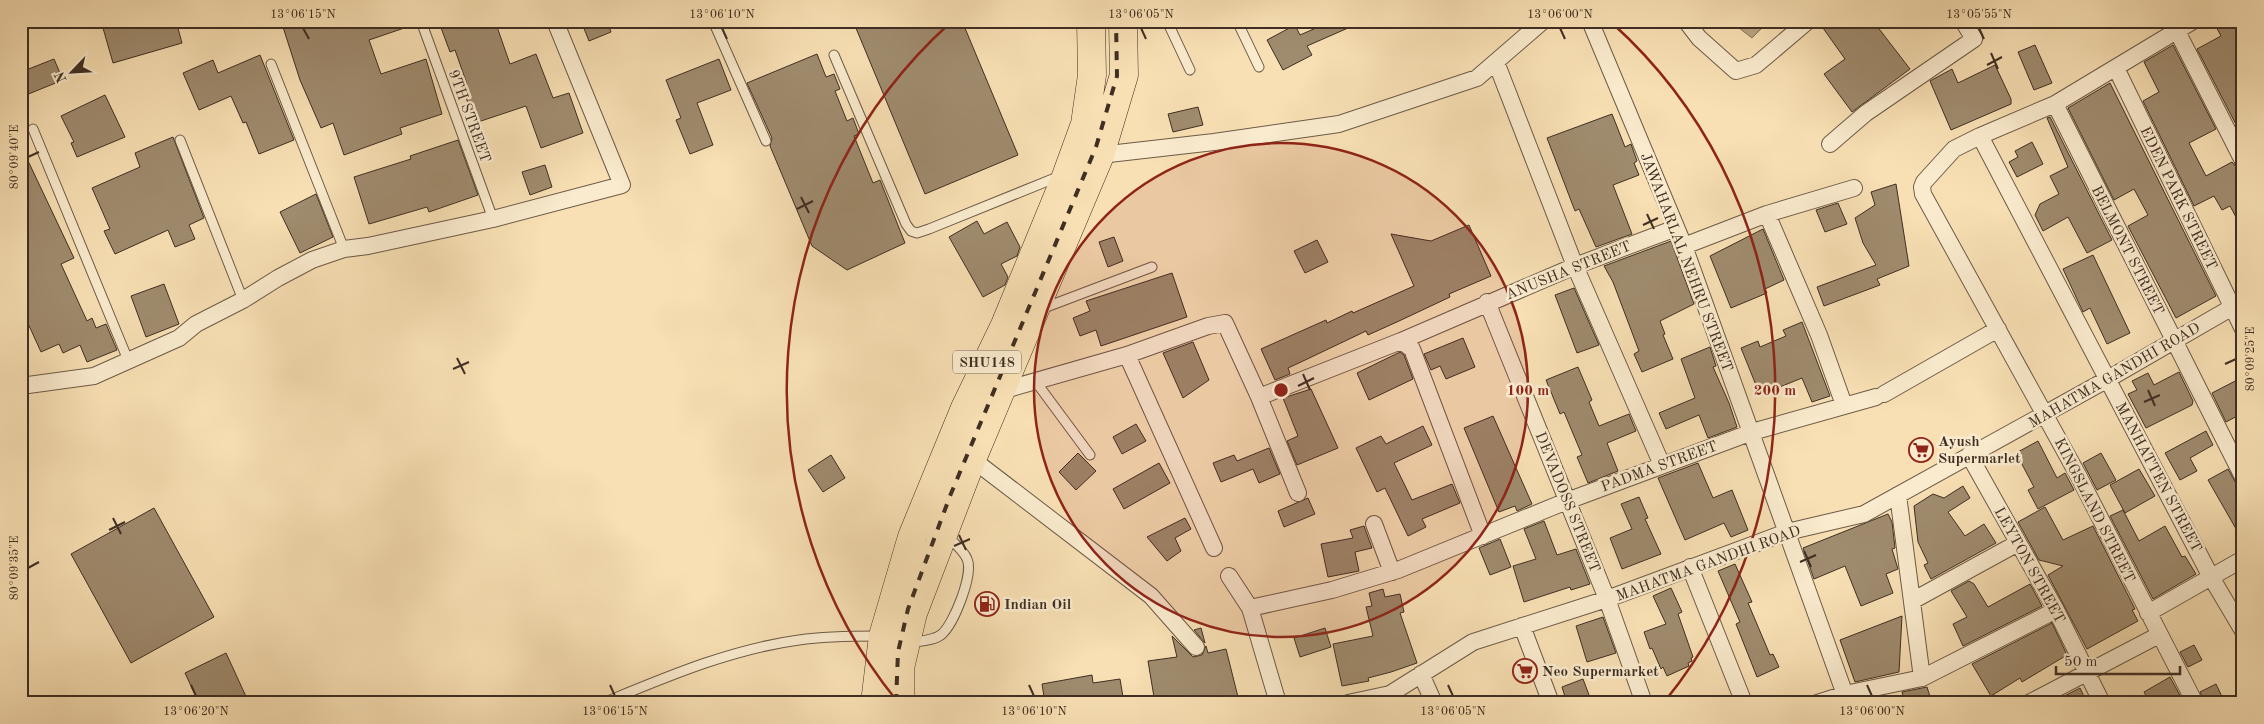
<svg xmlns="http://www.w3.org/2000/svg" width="2264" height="724" viewBox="0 0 2264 724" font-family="'Old Standard TT',serif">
  <rect width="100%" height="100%" fill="#f8e0b4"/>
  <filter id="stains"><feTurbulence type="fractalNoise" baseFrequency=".004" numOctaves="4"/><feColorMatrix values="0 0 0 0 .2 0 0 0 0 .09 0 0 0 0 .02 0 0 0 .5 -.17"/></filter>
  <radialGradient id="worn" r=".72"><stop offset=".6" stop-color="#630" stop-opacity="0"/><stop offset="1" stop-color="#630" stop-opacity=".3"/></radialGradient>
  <!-- water -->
  <path fill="#b9a383" stroke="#88745d" d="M1730,21H1769L1752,38Z"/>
  <!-- building -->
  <path fill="#9f8b6e" stroke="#3f2e23" d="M101,21H176L182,43L113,63Z
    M300,21H415L416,24L369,40L381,74L426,59L442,114L400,128L402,134L344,155L333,123L321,128L300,80L283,27Z
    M442,21H495L510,64L536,54L553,98L569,93L583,133L541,148L526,106L475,123L462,86L467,84L455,50L450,52L440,25L443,24Z
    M581,21H607L611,32L589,41Z
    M853,21H962L1018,155L925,194Z
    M1332,21H1364L1307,46L1312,55L1283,70L1267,40L1295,25L1300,35Z
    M1818,21H1873L1910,69L1852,112L1824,74L1845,59Z
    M2213,21H2243V138L2197,49L2221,36Z
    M2035,45L2052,83L2034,90L2018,52Z
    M2173,45L2216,129L2189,143L2206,176L2232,162L2238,169L2243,179V230L2230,206L2222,210L2214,196L2194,206L2143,101L2159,92L2144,62Z
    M817,54L826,77L834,74L840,89L835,91L847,121L853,118L859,134L854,136L873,183L880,180L905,243L847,270L812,246L770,146L772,138L747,83Z
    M260,55L294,140L259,154L246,122L243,123L231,96L199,110L183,73L213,60L218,73Z
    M54,59L63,80L21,97V72Z
    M719,59L731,90L697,103L713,145L690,154L676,120L681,118L666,80Z
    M1995,65L2011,99V104L1951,130L1930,81L1952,69L1958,83Z
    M2110,83L2216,296L2176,318L2128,226L2148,215L2134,189L2114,200L2068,108Z
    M105,95L125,137L77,157L71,143L74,142L61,116Z
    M1198,107L1203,125L1173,132L1168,114Z
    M1612,114L1625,147L1631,144L1637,161L1634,163L1639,175L1613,185L1632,234L1596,247L1579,209L1575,211L1547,138Z
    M2050,117L2112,240L2087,253L2068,217L2043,231L2035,215L2040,204L2059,194L2050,176L2068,167L2047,118Z
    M173,137L204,218L189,225L195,239L175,247L168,230L115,254L104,231L110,229L92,188L140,167L135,153Z
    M458,140L478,195L429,212L427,207L369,224L354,177L411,159L410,156Z
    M2032,142L2043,164L2017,177L2009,162L2018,157L2015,151Z
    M21,146L74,258L61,264L87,321L92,318L96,328L106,324L117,350L87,362L80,345L63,353L59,344L41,352L21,308Z
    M545,165L552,187L530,195L522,172Z
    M1896,184L1909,266L1877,279L1880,285L1824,306L1817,287L1876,265L1863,243L1855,218L1875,205L1871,192Z
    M316,194L333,237L300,253L280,212Z
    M1838,203L1847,224L1825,232L1816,210Z
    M977,221L984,234L1007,222L1020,247L1017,256L1001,264L1008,277L1005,285L983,297L949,237Z
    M1469,225L1491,276L1449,294L1450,297L1399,321L1368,335L1366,331L1301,362L1288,368L1290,374L1275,380L1261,349L1326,320L1327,323L1352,311L1353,313L1414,286L1391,234L1431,241Z
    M1763,229L1784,280L1765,289L1767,293L1731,308L1710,256Z
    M1114,237L1123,261L1108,267L1099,242Z
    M1317,240L1328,262L1305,273L1294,251Z
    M1671,241L1694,304L1660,321L1665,334L1663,335L1673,359L1642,372L1634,354L1639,351L1613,282L1604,266Z
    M2093,255L2130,333L2107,344L2090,308L2083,312L2063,269Z
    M1172,273L1187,317L1101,346L1096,330L1080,336L1073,318L1090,311L1086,301Z
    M164,284L179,324L146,337L131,296Z
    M1574,288L1599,345L1577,353L1555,295Z
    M1802,322L1830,396L1812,402L1802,378L1760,395L1741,348L1758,341L1760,347L1786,336L1783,330Z
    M1463,338L1475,367L1446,379L1440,366L1431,370L1424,354Z
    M1193,342L1209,380L1183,398L1163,353Z
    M1710,347L1716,366L1713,367L1729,403L1737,427L1708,438L1699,415L1666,429L1659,413L1695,398L1681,359Z
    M1400,352L1404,355L1413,379L1369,400L1357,373Z
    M1578,367L1592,400L1589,402L1599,426L1629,414L1636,431L1607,443L1618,471L1588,483L1577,457L1582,455L1564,412L1560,414L1546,380Z
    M2179,372L2193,401L2192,405L2146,428L2128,394L2137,390L2132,381L2148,373L2154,385Z
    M2243,377V413L2226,422L2212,393Z
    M1311,389L1338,448L1297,465L1287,441L1298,436L1283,398Z
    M1493,416L1532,504L1517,511L1515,506L1499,512L1464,428Z
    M1136,424L1146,441L1122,454L1113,437Z
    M1423,426L1432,445L1394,463L1411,498L1412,500L1452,484L1460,503L1422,519L1426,527L1408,536L1385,488L1377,492L1356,448L1381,436L1386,444Z
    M2206,431L2213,445L2190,458L2197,471L2180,480L2165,453Z
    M2038,441L2057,478L2065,473L2074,490L2038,509L2028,490L2034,487L2016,453Z
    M1269,448L1280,474L1259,483L1253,469L1221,482L1213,463L1234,455L1237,461Z
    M1078,453L1096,471L1076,490L1059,472Z
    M2101,453L2116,480L2097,490L2083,463Z
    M831,455L845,478L823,492L808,470Z
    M1159,463L1170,483L1124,509L1113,489Z
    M1698,463L1713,498L1732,490L1748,530L1731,537L1724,523L1685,540L1658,478Z
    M2139,469L2155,496L2125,513L2110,485Z
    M2228,469L2243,496V541L2208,480Z
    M1963,486L1970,498L1948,512L1965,536L1984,524L1996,543L1931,579L1924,565L1928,563L1918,542L1914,506L1933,494L1944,498Z
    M1639,497L1648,518L1645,519L1661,554L1622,569L1610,538L1632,529L1621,504Z
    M1308,498L1315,514L1284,527L1278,511Z
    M2045,507L2063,540L2093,526L2135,609L2132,610L2138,621L2087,649L2048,575L2063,566L2039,560L2018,522Z
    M154,508L214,617L131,663L71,554Z
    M2123,510L2139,541L2165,526L2182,557L2185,556L2196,574L2153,599L2110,516Z
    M1888,514L1892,522L1895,548L1892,549L1898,569L1886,574L1893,593L1861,606L1845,566L1814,579L1803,548Z
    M1185,518L1191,529L1175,538L1181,551L1167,561L1147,537Z
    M1544,521L1557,555L1576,549L1590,584L1571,590L1570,587L1524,602L1513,566L1536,559L1524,529Z
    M1364,526L1372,548L1355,552L1359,571L1328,577L1321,544L1353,538L1350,530Z
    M1500,539L1511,567L1490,575L1479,548Z
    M1735,564L1752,602L1748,603L1770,655L1773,654L1779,667L1757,677L1736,624L1740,622L1718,571Z
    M1969,581L1974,584L1988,607L2030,584L2042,606L1963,646L1953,624L1967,617L1951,591Z
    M1671,588L1682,612L1678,614L1693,657L1691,658L1692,661L1688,663L1689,666L1667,676L1663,667L1661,669L1652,648L1650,649L1644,632L1666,624L1653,596Z
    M1383,589L1385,597L1400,594L1404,612L1400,613L1417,663L1391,672L1368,678L1369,681L1342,686L1333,644L1373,636L1366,607L1372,606L1369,593Z
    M1902,616L1899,672L1855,682L1840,640Z
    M1603,617L1616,653L1587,662L1576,626Z
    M2052,623L2067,655L2022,682L2020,678L1991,696L1972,664Z
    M1201,628L1205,643L1194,630Z
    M1325,628L1331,647L1300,657L1294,638Z
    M1172,636L1193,657L1202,655L1206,646L1208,653L1226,649L1238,697L1215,703H1155L1148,661L1177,657Z
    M2194,645L2202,660L2188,667L2180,652Z
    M226,653L249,703H199L185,673Z
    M1092,675L1093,683L1120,679L1124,703H1045L1042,684Z
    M2170,677L2184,703H2150L2144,692Z
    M1583,679L1592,703H1567L1562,687Z
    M2216,684L2225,703H2205L2200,692Z
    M1927,687L1932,703H1905L1902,692Z
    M2080,688L2087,703H2051Z"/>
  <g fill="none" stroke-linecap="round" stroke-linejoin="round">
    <defs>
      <path id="service" d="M421,21L493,219
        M713,21L766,141
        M1167,21L1190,70
        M1237,21L1259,67
        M834,55L906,224L911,231L917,233L929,229L1060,176
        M271,64L344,249
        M33,129L128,360
        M180,140L243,300
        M1041,309L1152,267
        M1036,382L1090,455
        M909,643C919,641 934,641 942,634C954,623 974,574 967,559C964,551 953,542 947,536
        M603,703C666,677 731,649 799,640C826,636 853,636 879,636"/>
      <path id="minor" d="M1590,21L1684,246L1848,703
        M1686,21L1699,38L1736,71L1756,65L1808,21
        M2193,21L2055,104L1980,136L1954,149L1924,182L1922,187L1923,194L2078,475L2195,703
        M2177,31L2243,161
        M1496,62L1575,266L1662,465
        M2116,68L2243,329
        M2055,104L2243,477
        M1980,136L2211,577L2243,631
        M1830,144L1866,113L1974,39L1963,21
        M1100,155L1214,142L1339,124L1477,78L1543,21
        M1767,214L1819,335L1844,405
        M1684,246L1767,214L1854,188
        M1487,302L1607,599L1644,703
        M1401,341L1575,266L1676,228
        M1127,355L1214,548
        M21,386L94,376L179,338L196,324L243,300L278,278L312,260L344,249L368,246L493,219L622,185L555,21
        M1001,391L1127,355L1208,326L1225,323L1259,397L1401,341L1412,349L1483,536
        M1884,394L1998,329
        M1259,397L1298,493
        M1969,455L2056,610L2102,703
        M972,459L1151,596L1196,647
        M1374,524L1392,572
        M1690,567L1744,703
        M1229,576L1250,608L1278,703
        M1912,601L2018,543
        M1250,608L1332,590L1398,570L1567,501L1752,432L1876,397
        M2148,613L2243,559
        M1522,626L1551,703
        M1421,674L1434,703
        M1922,678L2056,610
        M1348,703L1390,694L1473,642L1607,599L1787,532L1864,514L2108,379L2243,301
        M1817,703L1845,694L1922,678L1898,495
        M2029,703L2159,635"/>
      <path id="trunk" d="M875,703L883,636L912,537L965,408L1005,325L1065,179L1085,124L1092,75L1091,21
        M900,703V668L913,613L972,459L1100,155L1124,75L1123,21"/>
    </defs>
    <!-- service casing -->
    <use href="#service" stroke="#6d5a47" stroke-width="11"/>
    <!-- minor casing -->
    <use href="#minor" stroke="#6d5a47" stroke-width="18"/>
    <!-- trunk casing -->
    <use href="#trunk" stroke="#3f2e23" stroke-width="29"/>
    <!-- service -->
    <use href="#service" stroke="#faebce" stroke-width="9"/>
    <!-- minor -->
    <use href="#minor" stroke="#faebce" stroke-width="16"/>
    <!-- trunk -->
    <use href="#trunk" stroke="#f8e0b4" stroke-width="28"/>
    <!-- rail -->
    <path stroke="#3f2e23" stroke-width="4" stroke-dasharray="9 9" stroke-linecap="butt" d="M896,703L898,652L908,609L950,496L1096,147L1117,76L1116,21"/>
  </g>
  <!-- ticks -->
  <path fill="none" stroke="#3f2e23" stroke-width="2" d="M303,28L309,39M722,28L727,39M1141,28L1146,39M1560,28L1565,39M1979,28L1984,39M1991,53L1998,69M1987,65L2002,57M28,157L39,152M801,197L809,213M797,209L813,201M1647,214L1654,229M1643,225L1658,218M457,358L465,374M2225,364L2236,359M453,369L469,362M1303,374L1310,390M1298,386L1314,378M2148,390L2155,406M2144,402L2160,395M113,518L121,534M109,530L125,522M959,535L966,550M954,546L970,539M1804,551L1811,567M1800,562L1816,555M28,568L39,562M191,685L196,696M610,685L615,696M1029,685L1034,696M1448,685L1453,696M1867,685L1872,696"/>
  <!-- distance rings -->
  <circle cx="1281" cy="390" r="247" fill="#8f2418" fill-opacity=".12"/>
  <g fill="none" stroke="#8f2418" stroke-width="2.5">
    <circle cx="1281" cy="390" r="247"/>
    <path d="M897 701A494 494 0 0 1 950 23M1612 23A494 494 0 0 1 1665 701"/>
  </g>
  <!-- icons -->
  <defs>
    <symbol id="supermarket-ring" viewBox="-11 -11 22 22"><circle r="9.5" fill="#faebce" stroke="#8f2418" stroke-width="1.5"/><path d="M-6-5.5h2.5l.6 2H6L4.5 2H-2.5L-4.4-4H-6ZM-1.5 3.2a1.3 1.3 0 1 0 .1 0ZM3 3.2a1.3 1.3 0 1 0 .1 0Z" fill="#8f2418"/></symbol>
    <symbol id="fuel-ring" viewBox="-11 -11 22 22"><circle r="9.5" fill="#faebce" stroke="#8f2418" stroke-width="1.5"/><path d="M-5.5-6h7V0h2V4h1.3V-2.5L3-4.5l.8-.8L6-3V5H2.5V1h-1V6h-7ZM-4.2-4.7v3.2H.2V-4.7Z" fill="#8f2418"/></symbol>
  </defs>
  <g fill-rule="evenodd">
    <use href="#supermarket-ring" x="1907" y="436" width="28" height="28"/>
    <use href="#fuel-ring" x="973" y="590" width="28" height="28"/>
    <use href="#supermarket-ring" x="1511" y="657" width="28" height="28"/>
  </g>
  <g text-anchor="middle" stroke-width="5" stroke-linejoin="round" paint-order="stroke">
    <!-- shield labels -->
    <rect fill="#faebce" stroke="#776756" stroke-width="1" x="953" y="350.5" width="68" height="23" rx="4"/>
    <g font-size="14" font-weight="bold" fill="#3f2e23">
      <text x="987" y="367">SHU148</text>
    </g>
    <!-- street labels -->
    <g font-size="15" fill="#3f2e23" stroke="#faebce">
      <text transform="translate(470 116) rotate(70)" y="5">9TH STREET</text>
      <text transform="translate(2179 198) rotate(64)" y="5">EDEN PARK STREET</text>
      <text transform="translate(2128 250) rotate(63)" y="5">BELMONT STREET</text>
      <text transform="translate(1687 262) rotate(69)" y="5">JAWAHARLAL NEHRU STREET</text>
      <text transform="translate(1568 270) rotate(-22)" y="5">ANUSHA STREET</text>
      <text transform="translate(2114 375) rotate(-30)" y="5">MAHATMA GANDHI ROAD</text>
      <text transform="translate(1659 466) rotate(-20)" y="5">PADMA STREET</text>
      <text transform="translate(2159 477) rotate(62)" y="5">MANHATTEN STREET</text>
      <text transform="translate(1568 502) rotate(68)" y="5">DEVADOSS STREET</text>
      <text transform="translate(2095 510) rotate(63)" y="5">KINGSLAND STREET</text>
      <text transform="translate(1708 563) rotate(-20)" y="5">MAHATMA GANDHI ROAD</text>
      <text transform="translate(2030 565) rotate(61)" y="5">LEYTON STREET</text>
    </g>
    <!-- poi labels -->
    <g font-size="15" font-weight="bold" fill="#3f2e23" stroke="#faebce" text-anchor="start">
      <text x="1938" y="446">Ayush<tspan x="1938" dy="17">Supermarlet</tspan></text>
      <text x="1004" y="609">Indian Oil</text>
      <text x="1542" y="676">Neo Supermarket</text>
    </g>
  </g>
  <circle cx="1281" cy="390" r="8" fill="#8f2418" stroke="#faebce" stroke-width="2.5"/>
  <g font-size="15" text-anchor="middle" font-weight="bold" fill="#8f2418" stroke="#faebce" stroke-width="5" stroke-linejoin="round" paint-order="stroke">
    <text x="1528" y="395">100 m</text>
    <text x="1775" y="395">200 m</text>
  </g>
  <!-- margin -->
  <rect width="2264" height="724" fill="none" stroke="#f8e0b4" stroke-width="55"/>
  <!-- north arrow -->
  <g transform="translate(72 72) rotate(245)" stroke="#faebce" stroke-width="4" paint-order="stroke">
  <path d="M0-4L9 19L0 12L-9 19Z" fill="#3f2e23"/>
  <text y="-8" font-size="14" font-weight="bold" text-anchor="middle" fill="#3f2e23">N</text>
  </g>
  <!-- scale -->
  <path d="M2056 666v8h124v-8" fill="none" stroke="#3f2e23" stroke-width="2.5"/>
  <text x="2064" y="666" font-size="15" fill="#3f2e23" stroke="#faebce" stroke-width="4" paint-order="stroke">50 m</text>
  <rect x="28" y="28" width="2208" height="668" fill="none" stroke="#3f2e23" stroke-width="2"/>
  <g font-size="12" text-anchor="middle" fill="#3f2e23">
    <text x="303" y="18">13°06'15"N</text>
    <text x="722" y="18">13°06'10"N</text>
    <text x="1141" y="18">13°06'05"N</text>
    <text x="1560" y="18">13°06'00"N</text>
    <text x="1979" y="18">13°05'55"N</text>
    <text transform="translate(14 157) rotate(-90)" y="4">80°09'40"E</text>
    <text transform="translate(2250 359) rotate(-90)" y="4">80°09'25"E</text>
    <text transform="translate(14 568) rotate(-90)" y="4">80°09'35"E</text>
    <text x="196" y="715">13°06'20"N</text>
    <text x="615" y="715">13°06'15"N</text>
    <text x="1034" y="715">13°06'10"N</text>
    <text x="1453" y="715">13°06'05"N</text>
    <text x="1872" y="715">13°06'00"N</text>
  </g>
  <rect width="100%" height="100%" filter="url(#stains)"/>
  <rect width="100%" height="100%" fill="url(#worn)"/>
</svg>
